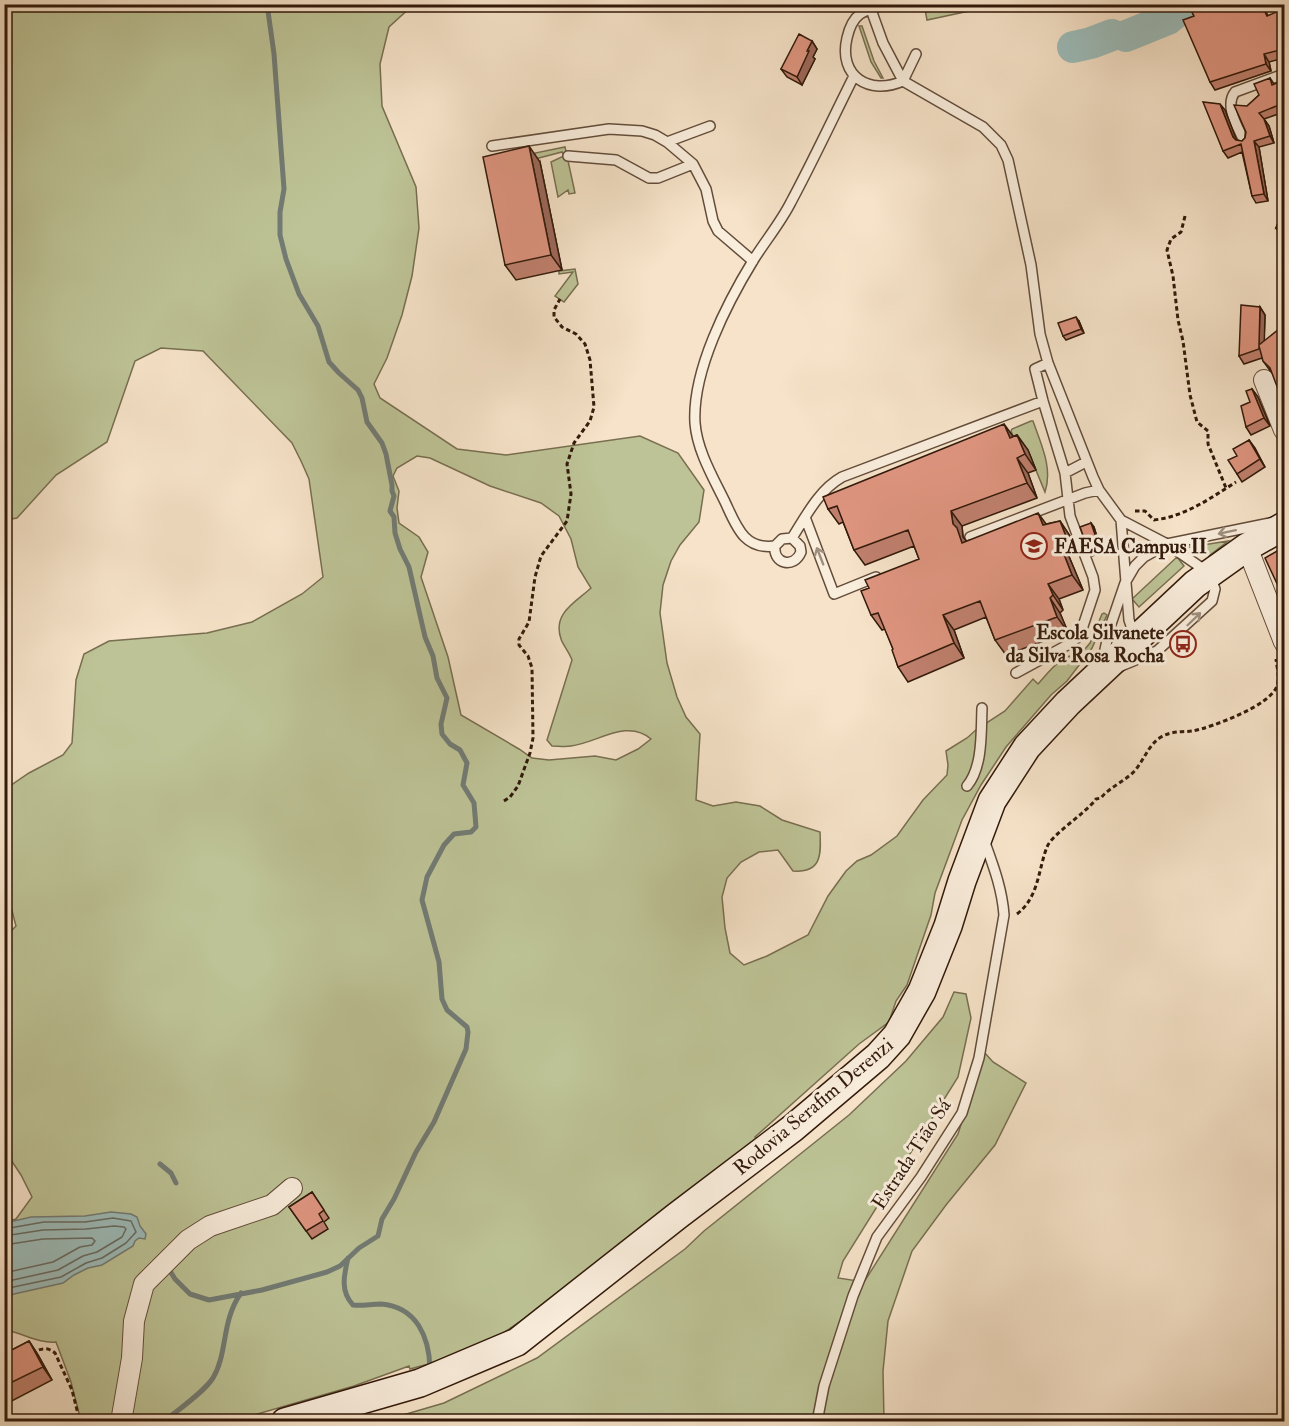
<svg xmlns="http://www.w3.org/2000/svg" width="1289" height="1426" viewBox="0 0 1289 1426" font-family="'IM FELL Double Pica',serif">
  <rect width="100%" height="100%" fill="#f6e3c9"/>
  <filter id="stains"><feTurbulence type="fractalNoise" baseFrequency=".00333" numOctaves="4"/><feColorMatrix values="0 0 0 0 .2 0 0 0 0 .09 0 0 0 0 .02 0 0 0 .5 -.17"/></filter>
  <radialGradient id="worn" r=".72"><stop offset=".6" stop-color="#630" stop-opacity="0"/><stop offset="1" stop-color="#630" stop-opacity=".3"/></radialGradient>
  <!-- green -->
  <path fill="#bdc396" stroke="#786e50" stroke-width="1.5" fill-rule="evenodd" d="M924,4H998V5L927,20Z
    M5,5H413L389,27L380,64L382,106L416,187L419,228L412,276L402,315L387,358L374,384L380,398L457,449L506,455L640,436L678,453L704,490L699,522L680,545L671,561L663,585L660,613L667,663L677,697L686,717L700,734L696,800L713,806L736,802L760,806L782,820L820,832C821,854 822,873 793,871L778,850L759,852L741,862L727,878L722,897L725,928L730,953L744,965L767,956L808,935L828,896L846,871L857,861L871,855L897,836L923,800L947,775L948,765L946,751L967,738L977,729L1005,711L1033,679L1038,684C1049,672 1062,653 1080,655L1090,643L1102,614L1104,613L1107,615L1092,648L1067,681L1051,695L1006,747L981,785L962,820L935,893L931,915L907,985L896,1001L889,1022L859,1044L755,1137L758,1142L557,1297L476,1351L410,1369L409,1366L354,1386L233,1421H81L71,1382L56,1342C39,1344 23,1333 5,1330V1222L16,1219L32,1197L21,1175L5,1151V937L16,926L5,884V792L7,788L29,773L63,755L72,743L76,680L84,654L109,641L207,633L252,622L302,594L323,577L309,479L301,461L292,443L203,351L161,348L135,361L107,442L56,475L17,518L5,520ZM417,456L430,458L490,486L541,503L559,516L571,539L578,567L591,588C576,602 552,613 561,639C563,645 569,652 572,660L547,740L552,746C558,746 565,747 571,746C597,743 627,718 651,739L638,749L616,760L595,756L549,760L532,758L519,749L461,715L448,657L421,577L428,552L419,537L399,523L397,508L399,491L393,476L397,468Z
    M859,26H862L874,61L883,78H881L871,62Z
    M565,147L575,193L569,194L568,190L558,197L551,162L564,156L562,152L535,159V153Z
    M575,269L578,284L564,302L555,296L573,272L559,274V271Z
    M1031,421H1033C1041,444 1053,468 1045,492L1028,451L1020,453L1011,431L1012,429Z
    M1228,541L1209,556L1190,547Z
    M1177,557L1184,566L1139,607L1132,599Z
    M954,992L966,994L971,1018L958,1077L843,1261L838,1278L864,1282L958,1134L984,1052L993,1062L1026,1083L995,1145L946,1205L912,1251L888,1321L883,1371L884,1421L379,1422L444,1403L537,1358L685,1249L704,1231L849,1115L906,1061L943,1017Z"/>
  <!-- water -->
  <path fill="#9dbdbb" stroke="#727b74" stroke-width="1.5" d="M111,1212L131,1214L137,1217L140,1226L146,1234L145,1239L139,1238L135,1241L133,1246L102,1265L88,1268L74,1275L63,1283L5,1296V1223L31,1217L85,1216Z"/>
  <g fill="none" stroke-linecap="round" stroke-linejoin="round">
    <!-- shore -->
    <path stroke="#686b62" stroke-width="1.5" d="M4,1229L44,1222H85L113,1218L131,1221L136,1232L126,1243L102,1258L86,1263L61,1277L4,1289
      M4,1236L43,1230L86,1229L114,1226L124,1227L126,1229L122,1237L97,1252L83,1256L58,1270L4,1282
      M4,1245L43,1239L92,1238L95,1241L92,1245L80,1247L53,1262L4,1273"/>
    <!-- stream -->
    <path stroke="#727b74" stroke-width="5" d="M160,1164L171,1173L176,1183
      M348,1258C344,1275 340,1291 353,1305C362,1306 371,1304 381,1304C417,1307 429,1337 430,1368
      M167,1266L175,1279L190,1294L209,1300L262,1290L327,1272L340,1266L359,1248L378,1236L382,1219L394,1199L416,1152L434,1122L466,1049L468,1032L467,1027L447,1010L442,999L439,962L422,900L427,877L444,845L454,834L471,832L476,827L474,803L463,785L467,763L460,750L450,744L442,734L441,724L447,698L437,678L433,656L425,637L409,567L400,549L395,533L394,517L390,511L394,496L392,491V485L386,454L382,443L367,422L362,398L358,390L339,373L329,362L318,326L299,294L286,259L280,235V212L284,189L274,54L267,4
      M163,1422C178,1410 203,1393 213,1378C228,1353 221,1321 241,1293"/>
    <!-- river -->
    <path stroke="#9dbdbb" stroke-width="32" d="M1126,36L1168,19L1186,4
      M1073,47L1091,43L1112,35"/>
    <defs>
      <path id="lane" d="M869,4L883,43L903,81L983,127L1001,145L1008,160L1031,265L1040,334L1048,363L1093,477L1099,490L1121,520L1167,544L1209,573L1215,589L1212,601L1157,651L1121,666
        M886,4C877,7 867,9 860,14C852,20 849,29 847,38C838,76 869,96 903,81L916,54
        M1244,141C1238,127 1224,106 1235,92L1284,74
        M667,142L710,126
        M492,146L609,129L642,131L655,135L667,142L693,164L706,189L713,221L718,231L753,261
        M568,156L616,160L649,178H658L693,164
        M1065,473L1086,462
        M805,517L834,594L876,577
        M1121,520L1129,620L1135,637
        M970,537L1085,493L1099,490
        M792,538C806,516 819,490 842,477L1043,401
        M775,546C773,564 794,569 801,552L800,546L792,538L782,539L775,546C745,550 737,528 726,504C714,479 697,451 695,423C692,371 727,303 754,259C766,240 781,222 791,202C813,161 833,118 854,76
        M1102,663L1110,627L1125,583L1135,566L1144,557L1167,544L1270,523
        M1016,673L1071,643L1080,635L1095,590L1093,577L1070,516L1065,473L1043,401L1035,369L1048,363
        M967,786C983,767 981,732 982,708
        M817,1422L824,1386L853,1296L877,1237L921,1177L962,1113L979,1058L1004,915C1002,888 993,865 984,840"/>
      <path id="street" d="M1264,380L1284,430
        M1247,547L1284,642
        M121,1422L132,1358L134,1321L144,1284L188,1240L210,1226L272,1205L292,1188"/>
      <path id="secondary" d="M285,1422L420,1383L517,1342L677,1216L793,1128L878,1056L897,1035L922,991L948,926L962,881L992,801L1027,747L1068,703L1195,584L1247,547L1284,526"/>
    </defs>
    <!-- lane casing -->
    <use href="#lane" stroke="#634c3a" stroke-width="12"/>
    <!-- street casing -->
    <use href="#street" stroke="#634c3a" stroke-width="22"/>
    <!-- secondary casing -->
    <use href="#secondary" stroke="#32190a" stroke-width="30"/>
    <!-- path -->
    <path stroke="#32190a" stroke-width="3" stroke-dasharray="4.5 3" stroke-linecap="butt" d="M1185,216L1181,232L1171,239L1167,250L1173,276L1178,320L1183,341L1190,395L1197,422L1208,431V444L1226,488
      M1135,511H1145L1154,520C1186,516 1209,499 1236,482
      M504,801L510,797L518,786L530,753L533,738L532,668L528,656L519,645V639L529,622L535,577L541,556L567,521L571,494L567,464L574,443L590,421L594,407L590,360L585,344L576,334L562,327L554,317V310L560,299
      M1017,914C1039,897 1038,870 1047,847C1052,834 1085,814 1096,799L1101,798C1111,785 1130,780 1139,765C1146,755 1150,744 1161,737C1171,731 1182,732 1193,731C1212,727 1270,706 1277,686C1280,678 1277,668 1276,659
      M32,1353C40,1349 47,1346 55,1353L72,1390L80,1422"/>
    <!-- lane -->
    <use href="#lane" stroke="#f9eddc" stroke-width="9"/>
    <!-- street -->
    <use href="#street" stroke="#f9eddc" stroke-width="20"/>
    <!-- secondary -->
    <use href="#secondary" stroke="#f9eddc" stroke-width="27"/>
  </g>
  <!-- wall -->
  <path fill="#c0806e" stroke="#32190a" stroke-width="1.5" d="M1188,4H1262L1268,16L1284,14V58L1269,62L1271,71L1215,90L1210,82L1194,16Z
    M812,41L817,49L813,57L815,59L802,85L787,77L781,69Z
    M1270,78L1274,84L1284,82V112L1264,119L1269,126L1274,143L1259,147L1268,201L1256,203L1252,196L1242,152L1228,158L1223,151L1225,110L1236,140L1242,141L1245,138L1247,106L1259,95Z
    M540,162L562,270L516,280L505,265Z
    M1284,208V234L1281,236L1276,228Z
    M1260,307L1265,315L1264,341L1271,372L1263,361L1262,358L1244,364L1239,356Z
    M1079,321L1084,333L1066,340L1063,336Z
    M1252,389L1258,397L1270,426L1251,435L1246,427Z
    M1017,435L1028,450L1036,470L1028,473L1037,498L962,526L963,537L966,541L1060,521L1070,536L1077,555L1068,554L1083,590L1059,599L1063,610L1060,613L1068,632L1006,655L995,640L986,617L954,630L964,658L908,682L898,667L893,649L885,629L882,630L871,615L869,588L919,559L914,546L865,565L854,550L843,522L839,524L828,509Z
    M1249,440L1265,467L1242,482L1237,474V456Z
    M1091,523L1094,527L1102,553L1092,556L1089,552Z
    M1284,547V596L1280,590Z
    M312,1192L329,1218L324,1222L328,1229L312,1239L289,1207Z
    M29,1341L38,1355L52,1380L4,1405V1354Z"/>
  <!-- shaded-wall -->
  <path fill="#9c685a" stroke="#32190a" stroke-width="1.5" d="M1261,4H1262L1272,24L1267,16Z
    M1281,10L1284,14V28Z
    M812,41L817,49L813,57L815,59L802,85L797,77L807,51Z
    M1264,54L1269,62L1271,71L1266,64Z
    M1220,104L1225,110L1238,144L1233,137Z
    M1264,119L1269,126L1274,143L1270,136Z
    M1254,141L1259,147L1268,201L1264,194Z
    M529,146L540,162L562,270L551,255Z
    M1260,307L1265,315L1264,353L1259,345Z
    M1076,317L1079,321L1084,333L1081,329Z
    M1252,389L1258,397L1270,426L1264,418Z
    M1004,424L1015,439L1010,438Z
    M1017,435L1028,450L1036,470L1025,454Z
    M1249,440L1255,448L1265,467L1260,459Z
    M1017,458L1028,473L1037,498L1027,483Z
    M951,511L962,526L963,537L968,543H962L953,524Z
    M1038,513L1049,528L1043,525Z
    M1060,521L1070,536L1077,555L1067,539Z
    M1091,523L1094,527L1102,553L1100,549Z
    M1058,539L1068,554L1083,590L1072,575Z
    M1048,584L1059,599L1063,610L1053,595Z
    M1050,598L1060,613L1068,632L1057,617Z
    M943,615L954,630L964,658L954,643Z
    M29,1341L38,1355L52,1380L43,1367Z"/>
  <!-- building -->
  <path fill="#df9580" stroke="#32190a" stroke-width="1.5" d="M1188,4H1261L1267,16L1281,10L1284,28V49L1264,54L1266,64L1210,82L1183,20L1194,16Z
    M799,34L812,41L807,51H809L797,77L781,69Z
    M1270,78L1272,85L1284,80V103L1259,113L1264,119L1270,136L1254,141L1264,194L1252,196L1241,144L1223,151L1203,102L1220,104L1233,137L1236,140L1242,141L1245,138L1246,132L1234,105L1247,106L1259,95L1254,84Z
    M529,146L551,255L505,265L483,157Z
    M1284,208V224L1276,228Z
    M1241,305L1260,307L1259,345L1284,325V405L1270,368L1263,361L1259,346V349L1239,356Z
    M1076,317L1081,329L1063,336L1058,323Z
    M1252,389L1264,418L1246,427L1241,406L1250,402L1246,391Z
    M1004,424L1010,438L1017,435L1025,454L1017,458L1027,483L951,511L953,524L957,528L962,543L1038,513L1043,525L1060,521L1067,539H1058L1072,575L1048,584L1053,595L1050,598L1057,617L995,640L980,601L943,615L954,643L898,667L892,650L893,649L878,613L871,615L861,591L869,588L865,580L919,559L908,530L854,550L837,506L828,509L823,497Z
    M1249,440L1260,459L1237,474L1228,460L1237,456L1233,449Z
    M1091,523L1100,549L1089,552L1080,527Z
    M1284,547V588L1280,590L1265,558Z
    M312,1192L324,1210L319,1214L323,1221L306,1231L289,1207Z
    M29,1341L43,1367L4,1386V1354Z"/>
  <!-- one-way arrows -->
  <defs><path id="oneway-shaft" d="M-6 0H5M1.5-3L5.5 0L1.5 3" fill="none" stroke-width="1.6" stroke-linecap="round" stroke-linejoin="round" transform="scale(1.5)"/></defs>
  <g stroke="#9f8e7e">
    <use href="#oneway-shaft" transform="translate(1227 532) rotate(168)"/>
    <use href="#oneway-shaft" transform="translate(820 556) rotate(-111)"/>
    <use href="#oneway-shaft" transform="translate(1194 619) rotate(-44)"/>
  </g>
  <!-- icons -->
  <defs>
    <symbol id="university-ring" viewBox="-11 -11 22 22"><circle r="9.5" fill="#f9eddc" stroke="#8f2418" stroke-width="1.5"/><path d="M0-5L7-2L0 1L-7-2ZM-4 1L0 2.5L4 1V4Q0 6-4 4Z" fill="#8f2418"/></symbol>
    <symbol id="bus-ring" viewBox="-11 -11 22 22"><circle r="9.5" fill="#f9eddc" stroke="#8f2418" stroke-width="1.5"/><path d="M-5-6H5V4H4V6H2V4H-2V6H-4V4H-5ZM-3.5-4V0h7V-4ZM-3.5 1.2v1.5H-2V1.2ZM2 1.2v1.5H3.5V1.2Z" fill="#8f2418"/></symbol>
  </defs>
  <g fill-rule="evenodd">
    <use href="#university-ring" x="1019" y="531" width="30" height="30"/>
    <use href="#bus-ring" x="1168" y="629" width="30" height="30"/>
  </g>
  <g text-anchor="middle" stroke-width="6" stroke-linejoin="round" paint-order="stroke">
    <!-- poi labels -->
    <g font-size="20" font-weight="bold" fill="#32190a" stroke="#f9eddc" text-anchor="start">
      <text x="1054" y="553">FAESA Campus II</text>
      <text x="1164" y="639" text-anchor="end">Escola Silvanete<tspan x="1164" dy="23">da Silva Rosa Rocha</tspan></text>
    </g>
    <!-- street labels -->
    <g font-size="20" fill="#32190a" stroke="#f9eddc">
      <text transform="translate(813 1106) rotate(-40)" y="7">Rodovia Serafim Derenzi</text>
      <text transform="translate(911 1154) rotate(-57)" y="7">Estrada Tião Sá</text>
    </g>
  </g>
  <!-- margin -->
  <rect width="1289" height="1426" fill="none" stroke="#f6e3c9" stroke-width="24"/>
  <rect x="6" y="6" width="1277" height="1414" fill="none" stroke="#32190a" stroke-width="3"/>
  <rect x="12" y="12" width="1265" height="1402" fill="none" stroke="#32190a" stroke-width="1.5"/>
  <rect width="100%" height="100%" filter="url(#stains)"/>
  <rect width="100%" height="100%" fill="url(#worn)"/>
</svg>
